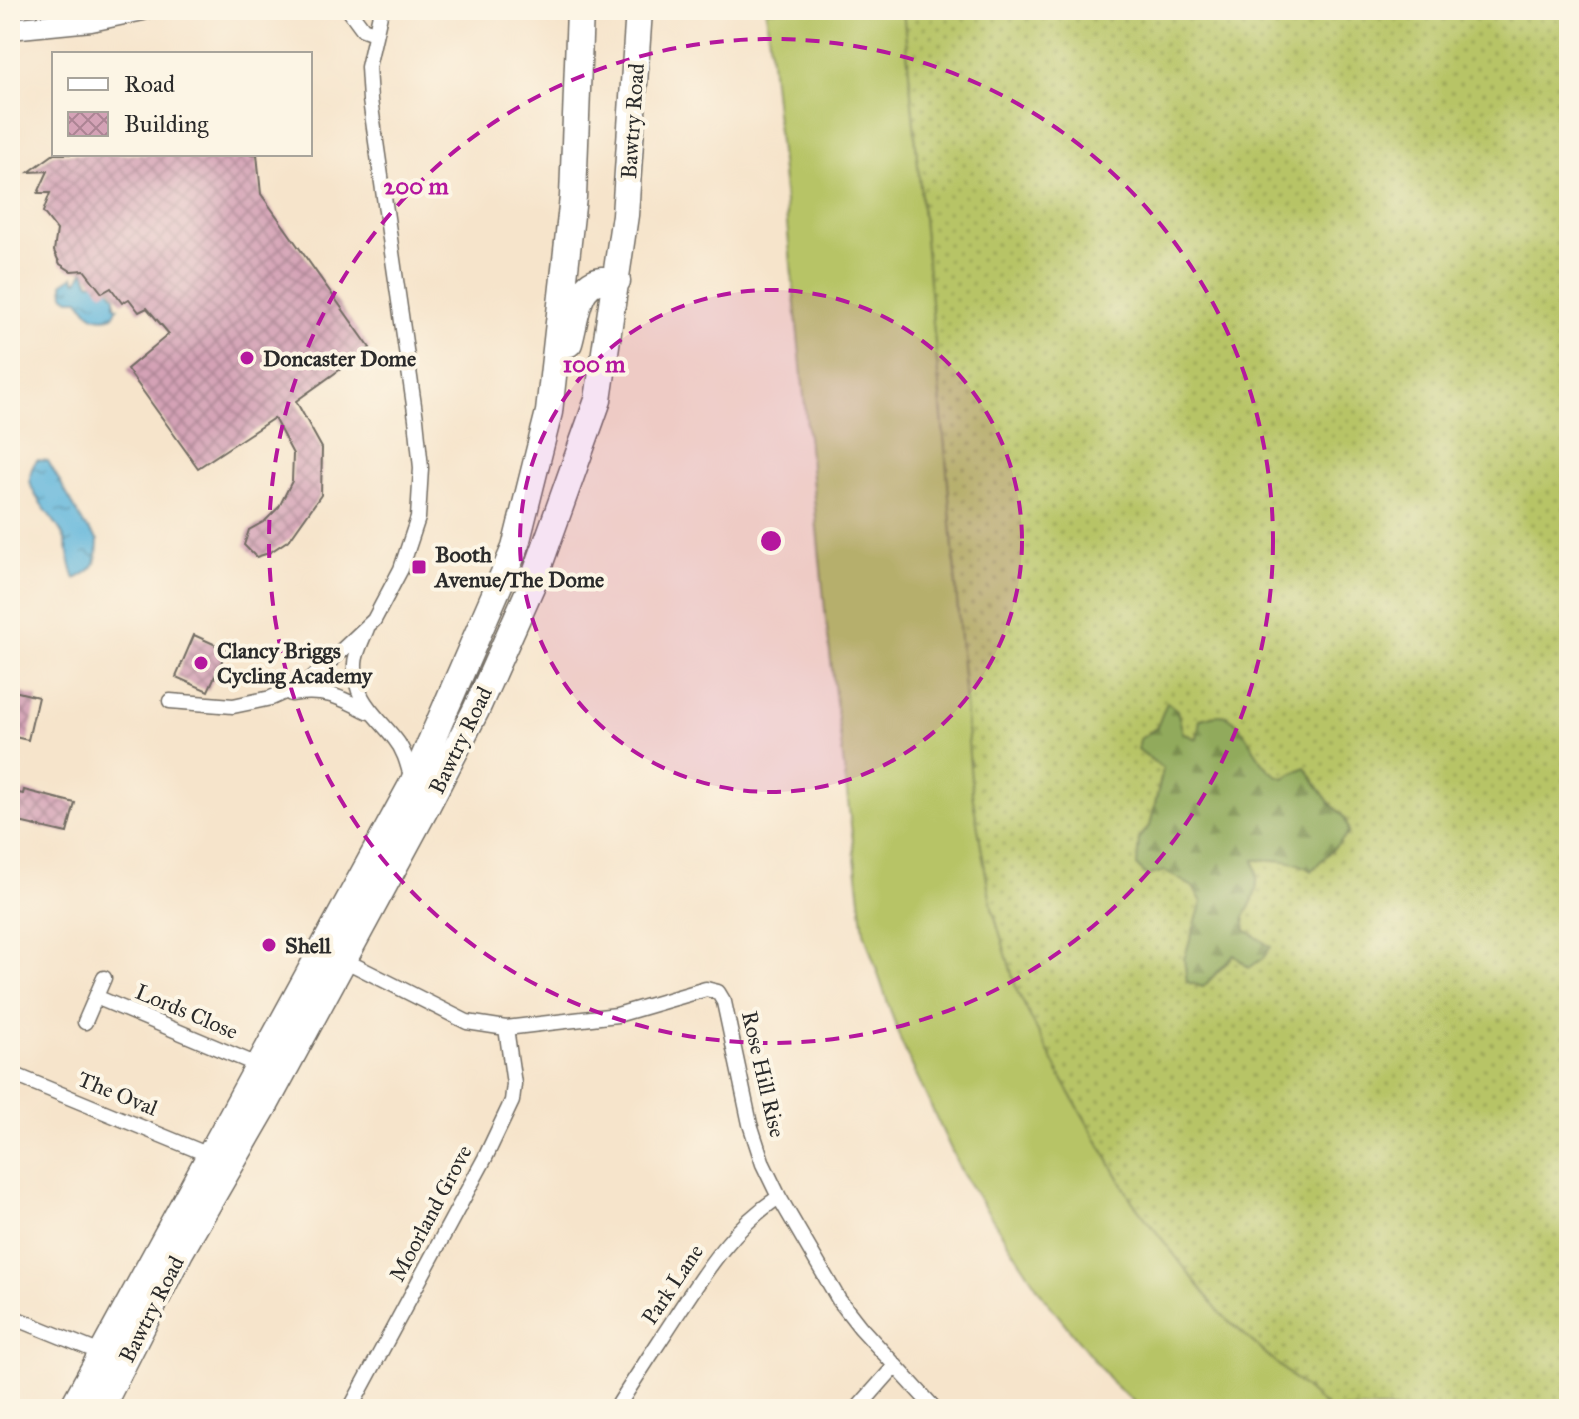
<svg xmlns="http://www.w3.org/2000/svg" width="1579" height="1419" viewBox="0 0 1579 1419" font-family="'IM FELL Great Primer',serif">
  <defs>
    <pattern id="grass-dots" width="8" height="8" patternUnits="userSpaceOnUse" patternTransform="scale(2)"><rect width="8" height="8" fill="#b7c466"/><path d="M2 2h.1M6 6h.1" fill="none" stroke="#959f54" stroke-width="1.8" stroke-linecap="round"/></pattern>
    <pattern id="forest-firs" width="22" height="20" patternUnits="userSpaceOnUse" patternTransform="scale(2)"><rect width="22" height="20" fill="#91aa5b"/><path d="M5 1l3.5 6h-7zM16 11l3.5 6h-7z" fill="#778b4b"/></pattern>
    <pattern id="water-ripples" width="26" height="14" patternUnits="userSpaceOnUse" patternTransform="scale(2)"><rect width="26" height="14" fill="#5eb5db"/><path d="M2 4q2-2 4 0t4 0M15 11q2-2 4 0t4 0" fill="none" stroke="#4e93b2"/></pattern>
    <pattern id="building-cross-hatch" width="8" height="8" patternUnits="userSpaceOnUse" patternTransform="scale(2)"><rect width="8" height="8" fill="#d4a2b6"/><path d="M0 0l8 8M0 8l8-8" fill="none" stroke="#ac8494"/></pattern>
  </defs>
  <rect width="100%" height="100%" fill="#fcf5e5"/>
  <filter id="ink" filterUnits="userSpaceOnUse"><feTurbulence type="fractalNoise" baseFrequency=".0125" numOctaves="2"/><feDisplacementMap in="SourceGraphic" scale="16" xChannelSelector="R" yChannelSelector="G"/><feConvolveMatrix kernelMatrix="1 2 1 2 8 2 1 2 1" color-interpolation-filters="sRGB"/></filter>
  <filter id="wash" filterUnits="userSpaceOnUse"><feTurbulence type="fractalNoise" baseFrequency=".006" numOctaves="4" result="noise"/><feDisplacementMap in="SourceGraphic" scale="32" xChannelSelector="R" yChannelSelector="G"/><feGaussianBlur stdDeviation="1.8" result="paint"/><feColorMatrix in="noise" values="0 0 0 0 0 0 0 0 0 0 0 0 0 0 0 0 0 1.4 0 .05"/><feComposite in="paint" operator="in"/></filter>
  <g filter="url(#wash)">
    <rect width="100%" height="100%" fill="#f6e4cb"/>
    <!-- grass -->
    <path fill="url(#grass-dots)" stroke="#717848" stroke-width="2" d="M903,10H1569V1409H1328L1221,1314L1132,1201L1063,1081L1017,991L991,904L972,794L946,459Z"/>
    <!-- forest -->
    <path fill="url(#forest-firs)" stroke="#5e6a43" stroke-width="2" d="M1167,702L1177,710L1183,733L1197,739L1200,719C1206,718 1213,715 1219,715C1247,714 1253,770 1284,778L1305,767C1313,777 1317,786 1324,795C1335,813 1345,809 1349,833L1311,871C1297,859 1272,859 1254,860C1261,882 1256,897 1244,917L1246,930L1271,947L1263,958L1249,968L1234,955L1203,987L1187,982L1184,959L1202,902L1193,887L1165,871L1147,876L1137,866L1139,838L1150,826L1163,769L1138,749L1140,739L1157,727Z"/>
    <!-- pitch -->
    <path fill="#b7c466" stroke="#717848" stroke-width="2" d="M766,10H903L946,459L972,794L991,904L1017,991L1063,1081L1132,1201L1221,1314L1328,1409H1143L1115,1386L1045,1299L962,1173L901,1042L864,932L826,620Z"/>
    <!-- water -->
    <path fill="url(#water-ripples)" stroke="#447083" stroke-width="2" d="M84,270L90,283L103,281L115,296V306L118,307L113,316C94,322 88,313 79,299H70L64,295L63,283L74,276L75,280L78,281Z
      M37,460L48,461L85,526L98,540C97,564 97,568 75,579C69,565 70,556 66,543C58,514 13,490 37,460Z"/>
    <g id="blocks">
      <!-- building -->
      <path fill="url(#building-cross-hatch)" d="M54,154H257L261,194L370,348L296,401L322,448L321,495L290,539L269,553L256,557L244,545L249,530L265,521L279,507L292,481L293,454L274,418L198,468L127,369L169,334L147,308L139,312L129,299L122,303L111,288L102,293L84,270L71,271L60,264L54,251L57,230L43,212L50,193H38L48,171L29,172Z
        M194,635L227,650L208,691L176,677Z
        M10,690L38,697L28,740L10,736Z
        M24,790L75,803L67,833L10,820V791L23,794Z"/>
    </g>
  </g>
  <g filter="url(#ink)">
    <use href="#blocks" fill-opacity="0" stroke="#726c63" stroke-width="2"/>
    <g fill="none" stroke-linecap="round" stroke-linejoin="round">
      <defs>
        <path id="street" d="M349,10L363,29L374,33
          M367,628C363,639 355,653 355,664C354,702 375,713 395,739C405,751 408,766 412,780
          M291,694C327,689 339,697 369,712
          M170,701L233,706L271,698L309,681L374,620L401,569L418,518L421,468L416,419L370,100L368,67L381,10
          M344,960L467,1022L506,1028L617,1015L706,989L718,992L724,1002L750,1124L763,1164L779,1197L839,1300L860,1327L935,1409
          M96,997L260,1066
          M85,1022L104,978
          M10,1073L209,1155
          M10,1316L101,1353
          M350,1409L485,1158L512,1101L514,1084L506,1028
          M616,1409C635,1378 656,1347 676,1316C706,1270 733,1227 779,1197
          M857,1409L895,1366"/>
        <path id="secondary" d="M10,29L91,21L143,10"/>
        <path id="highway" d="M569,343C578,312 576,272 617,281
          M72,1409L413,783L515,548L549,412L573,197L580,10
          M100,1409L180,1252L265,1105L424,811L476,710L533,582L598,400L625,215L639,10"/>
      </defs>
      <!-- street casing -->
      <use href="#street" stroke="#726c63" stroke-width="17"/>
      <!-- secondary casing -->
      <use href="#secondary" stroke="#726c63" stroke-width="23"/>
      <!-- highway casing -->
      <use href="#highway" stroke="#726c63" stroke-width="29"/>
      <!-- street -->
      <use href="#street" stroke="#fff" stroke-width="14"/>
      <!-- secondary -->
      <use href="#secondary" stroke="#fff" stroke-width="20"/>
      <!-- highway -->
      <use href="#highway" stroke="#fff" stroke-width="26"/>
    </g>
  </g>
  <!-- distance rings -->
  <circle cx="771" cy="541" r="251" fill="#b5179e" fill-opacity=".12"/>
  <g fill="none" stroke="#b5179e" stroke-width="4" stroke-dasharray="14 10">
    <circle cx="771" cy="541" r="251"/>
    <circle cx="771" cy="541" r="502"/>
  </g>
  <!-- markers -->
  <g fill="#b5179e" stroke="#fcf5e5" stroke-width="3">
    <circle cx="247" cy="358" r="8"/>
    <rect x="411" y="559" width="16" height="16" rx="4"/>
    <circle cx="201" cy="663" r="8"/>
    <circle cx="269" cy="945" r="8"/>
  </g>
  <g text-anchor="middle" stroke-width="8" stroke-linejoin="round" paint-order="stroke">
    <!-- street labels -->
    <g font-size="22" fill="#2b2b2b" stroke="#fcf5e5">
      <text transform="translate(632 121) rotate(-86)" y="8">Bawtry Road</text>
      <text transform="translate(460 740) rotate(-64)" y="8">Bawtry Road</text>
      <text transform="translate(187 1011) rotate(23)" y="8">Lords Close</text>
      <text transform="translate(764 1074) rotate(77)" y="8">Rose Hill Rise</text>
      <text transform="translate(118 1093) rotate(22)" y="8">The Oval</text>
      <text transform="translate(430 1213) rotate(-62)" y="8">Moorland Grove</text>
      <text transform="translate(672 1284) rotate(-56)" y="8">Park Lane</text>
      <text transform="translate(151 1309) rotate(-63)" y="8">Bawtry Road</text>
    </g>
    <!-- poi labels -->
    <g font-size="22" font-weight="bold" fill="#2b2b2b" stroke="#fcf5e5" text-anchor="start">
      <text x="263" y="366">Doncaster Dome</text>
      <text x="435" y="562">Booth<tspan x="435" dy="25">Avenue/The Dome</tspan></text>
      <text x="217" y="658">Clancy Briggs<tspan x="217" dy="25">Cycling Academy</tspan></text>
      <text x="285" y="953">Shell</text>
    </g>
  </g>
  <circle cx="771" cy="541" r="12" fill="#b5179e" stroke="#fcf5e5" stroke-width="4"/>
  <g font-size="24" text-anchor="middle" font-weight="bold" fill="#b5179e" stroke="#fcf5e5" stroke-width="8" stroke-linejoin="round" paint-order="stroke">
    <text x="416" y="194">200 m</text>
    <text x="594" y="372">100 m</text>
  </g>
  <!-- margin -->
  <rect width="1579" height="1419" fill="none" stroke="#fcf5e5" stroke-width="40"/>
  <!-- legend -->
  <rect x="52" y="52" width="260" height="104" fill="#fcf5e5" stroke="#a8a49b" stroke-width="2"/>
  <rect x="68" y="78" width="40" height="12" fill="#ffffff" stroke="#a8a49b" stroke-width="2"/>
  <text x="124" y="92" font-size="24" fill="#2b2b2b">Road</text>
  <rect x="68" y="112" width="40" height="24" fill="url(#building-cross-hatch)" stroke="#a8a49b" stroke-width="2"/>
  <text x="124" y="132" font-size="24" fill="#2b2b2b">Building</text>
</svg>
